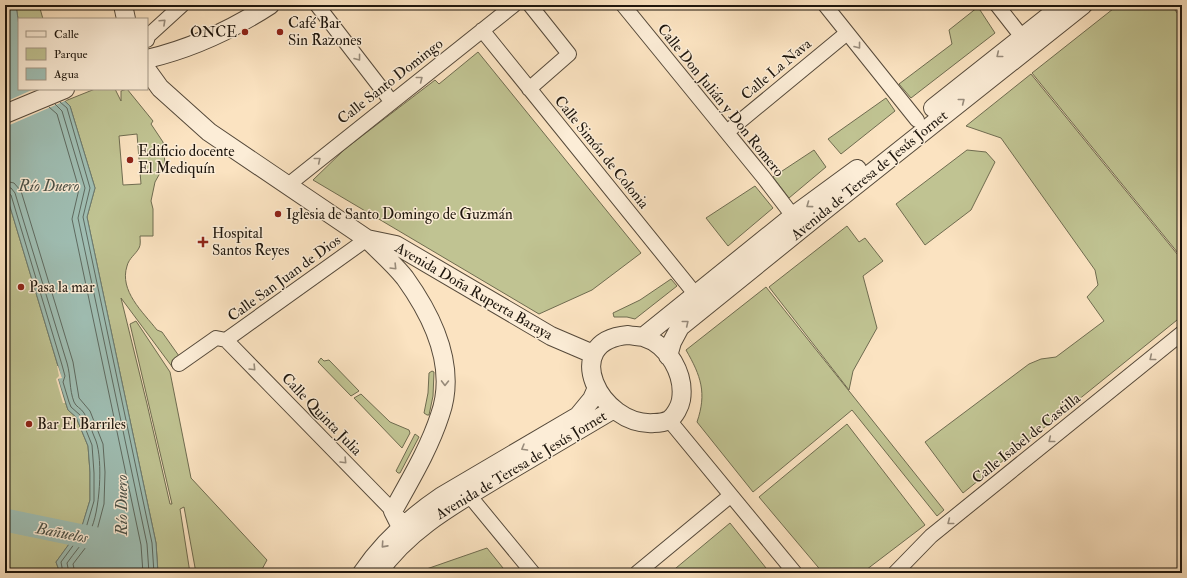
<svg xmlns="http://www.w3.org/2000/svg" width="1187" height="578" viewBox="0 0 1187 578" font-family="'IM FELL Double Pica',serif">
  <rect width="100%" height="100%" fill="#fbe3c1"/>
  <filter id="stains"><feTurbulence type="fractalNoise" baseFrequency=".005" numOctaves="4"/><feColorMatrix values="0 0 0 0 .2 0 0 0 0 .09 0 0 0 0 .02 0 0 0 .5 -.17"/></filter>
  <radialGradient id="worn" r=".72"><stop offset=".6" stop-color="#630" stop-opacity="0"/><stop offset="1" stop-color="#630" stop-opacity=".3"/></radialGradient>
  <!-- green -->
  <path fill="#c0c392" stroke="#6f6c50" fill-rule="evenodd" d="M16,5H39L43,19H19V26Z
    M1118,5H1171L1182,19V258L1032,73Z
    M978,7L995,33L911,98L899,84L952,44L949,30Z
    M478,52L641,253L592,290L539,314L313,180L345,149L435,80L439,84Z
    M1031,74L1182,260V316L963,493L925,442L1029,364L1041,359L1056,357L1104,321L1087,297L1098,285L1095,270L1001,138L966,126Z
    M95,89H115L121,101V91L127,89L153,121L151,124L163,142L165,164L155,182L151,201L153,209V236H140C140,239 141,245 139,248C136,254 129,258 127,266C119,291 143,312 157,330L162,332L179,356L173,368L121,298L147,404L170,504H172L130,324L136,321L170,372L191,478L267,560L260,573H196L184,507L180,509L190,573H158L156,543L87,217L95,188L70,106L65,101ZM137,134L141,184L123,185L119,136Z
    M886,98L895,111L841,154L828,139Z
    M814,150L826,167L789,198L773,177Z
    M967,150L986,152L995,162L971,210L925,245L896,204Z
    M755,186L773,208L728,246L706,218Z
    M5,190L58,366L62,378L58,379L68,410L76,417L88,446L90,472V500L82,527L56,562L60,573H5Z
    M847,226L859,242L865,238L883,261L863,276L877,328L853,371L849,390L769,287Z
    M671,279L677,286L635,319L627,317H614L613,313L640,300Z
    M766,287L944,510L937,516L852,410L753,492L697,422C707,393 701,376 686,350Z
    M321,358L324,361L329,360L359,391L351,396L318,362Z
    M432,371L434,372L433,396L429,415H427L424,413L428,393L429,373Z
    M361,394L390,422L409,430L410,433L402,448L354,398Z
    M847,424L925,525L862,573H823L759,497Z
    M415,434L419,437L400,473H398L396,471Z
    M730,523L770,573H670Z
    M487,548L507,573H415Z"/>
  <!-- water -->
  <path fill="#9fbeb3" stroke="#6b7b71" d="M5,5H16L19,26V89H52L70,106L95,188L87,217L156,543L158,573H60L56,562L82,526L90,500V472L88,446L76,417L68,410L58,379L61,377L58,366L5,190Z"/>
  <!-- pier -->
  <path fill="#fbe3c1" d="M34,89H55L67,100L5,127V102Z
    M57,366H58L62,378L58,379L65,403H63L56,379L59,376Z"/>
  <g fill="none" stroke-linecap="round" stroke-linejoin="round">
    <!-- shore -->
    <path stroke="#5e6a60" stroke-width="1" d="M60,102L67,108L90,188L83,217L152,543L154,573
      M55,104L62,111L85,188L78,218L147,544L149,573
      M49,107L57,114L79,189L72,219L141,545L143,573
      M5,181L14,183L21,191L73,362L79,398L90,411L103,444L105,472L104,504L96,534L73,564L75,573
      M5,187L11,188L15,193L67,363C71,377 69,389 74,402C76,407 81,408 84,413C89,421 92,432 96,441C103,460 100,513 90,531C84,542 74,553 67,563L69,573
      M5,192L11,195L62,365L65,376L63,382L69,402L71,407L80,415L92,445L94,473V501L86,528L61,562L63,573"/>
    <!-- river -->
    <path stroke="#9fbeb3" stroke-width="23" d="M5,520L107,541"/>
    <defs>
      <path id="minor" d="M317,5L391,101
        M623,5L764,178L793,216
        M825,5L917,120
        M997,5L1022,37
        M482,30L696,295
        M147,40L148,36L182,5
        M529,89L569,54L530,5
        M727,132L847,33
        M288,185L514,5
        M226,340L393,511
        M179,364L216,338L226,340L367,239
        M669,420L795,573
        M468,494L533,573
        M637,573L730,496
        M895,573L931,536L1182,333"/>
      <path id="tertiary" d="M123,5L126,19
        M147,59C190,49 233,29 270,5
        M147,70L160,88L209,132L367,239L396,245L551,336L593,354
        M933,108L1063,5
        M5,114L65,89
        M367,239C380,252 394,264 405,278C433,317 457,367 440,415C429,449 410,480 393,511L401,527
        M628,335C633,336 638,336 643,337C669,345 685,375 681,400C680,406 675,416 669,420C665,422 658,423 654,423C600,427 558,341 628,335Z
        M643,337L793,216L857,169
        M668,356L672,342L680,327L821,213L1083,5
        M362,573C383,542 411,517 442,496L578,416L592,399L596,390
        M378,573C409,528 458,502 504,474C540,453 577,431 614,409"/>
    </defs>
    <!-- minor casing -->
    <use href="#minor" stroke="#55493a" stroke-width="16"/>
    <!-- tertiary casing -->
    <use href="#tertiary" stroke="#55493a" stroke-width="20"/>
    <!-- minor -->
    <use href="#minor" stroke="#fcedd7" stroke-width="14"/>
    <!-- tertiary -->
    <use href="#tertiary" stroke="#fcedd7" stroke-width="18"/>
  </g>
  <!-- one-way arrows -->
  <defs><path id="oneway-chevron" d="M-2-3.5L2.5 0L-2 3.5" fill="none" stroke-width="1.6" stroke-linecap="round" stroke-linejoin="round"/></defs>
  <g stroke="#988c7c">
    <use href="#oneway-chevron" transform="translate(163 22) rotate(-43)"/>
    <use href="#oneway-chevron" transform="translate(858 46) rotate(52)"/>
    <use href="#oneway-chevron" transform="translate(999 55) rotate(141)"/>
    <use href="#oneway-chevron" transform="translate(358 58) rotate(52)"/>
    <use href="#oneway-chevron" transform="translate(420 79) rotate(-38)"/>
    <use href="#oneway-chevron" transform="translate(962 101) rotate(-38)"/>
    <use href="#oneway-chevron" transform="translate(318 160) rotate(-39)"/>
    <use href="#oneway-chevron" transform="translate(809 205) rotate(144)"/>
    <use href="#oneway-chevron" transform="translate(394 267) rotate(46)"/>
    <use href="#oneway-chevron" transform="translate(686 323) rotate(-39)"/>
    <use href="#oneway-chevron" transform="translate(1152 358) rotate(141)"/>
    <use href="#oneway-chevron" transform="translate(253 368) rotate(46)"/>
    <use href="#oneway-chevron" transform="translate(445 383) rotate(91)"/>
    <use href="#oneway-chevron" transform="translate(1051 440) rotate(141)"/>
    <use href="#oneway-chevron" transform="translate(524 448) rotate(150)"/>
    <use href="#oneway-chevron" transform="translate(344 461) rotate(46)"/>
    <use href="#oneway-chevron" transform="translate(950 522) rotate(142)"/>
    <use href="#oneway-chevron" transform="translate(384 545) rotate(132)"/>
  </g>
  <!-- markers -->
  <g fill="#8f2418" stroke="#fcedd7" stroke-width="1.5">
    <circle cx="245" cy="32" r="4"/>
    <circle cx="280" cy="32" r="4"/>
    <circle cx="130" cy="160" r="4"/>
    <circle cx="278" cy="214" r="4"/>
    <path d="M201 236h4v4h4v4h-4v4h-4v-4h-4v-4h4z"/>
    <circle cx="21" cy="287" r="4"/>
    <circle cx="29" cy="424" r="4"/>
  </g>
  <g text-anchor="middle" stroke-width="3" stroke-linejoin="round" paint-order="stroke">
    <!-- poi labels -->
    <g font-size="15" fill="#1e160d" stroke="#fcedd7" text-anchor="start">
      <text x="288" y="28">Café Bar<tspan x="288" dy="17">Sin Razones</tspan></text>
      <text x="237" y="37" text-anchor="end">ONCE</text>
      <text x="138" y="156">Edificio docente<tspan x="138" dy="17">El Mediquín</tspan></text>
      <text x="286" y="219">Iglesia de Santo Domingo de Guzmán</text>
      <text x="212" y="238">Hospital<tspan x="212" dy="17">Santos Reyes</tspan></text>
      <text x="29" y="292">Pasa la mar</text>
      <text x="37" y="429">Bar El Barriles</text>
    </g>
    <!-- street labels -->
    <g font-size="15" fill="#1e160d" stroke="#fcedd7">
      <text transform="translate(776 69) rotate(-40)" y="5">Calle La Nava</text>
      <text transform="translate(390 81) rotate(-38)" y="5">Calle Santo Domingo</text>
      <text transform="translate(721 100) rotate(51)" y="5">Calle Don Julián y Don Romero</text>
      <text transform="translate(602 152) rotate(51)" y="5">Calle Simón de Colonia</text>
      <text transform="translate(869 175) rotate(-39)" y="5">Avenida de Teresa de Jesús Jornet</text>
      <text transform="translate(284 278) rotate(-36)" y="5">Calle San Juan de Dios</text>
      <text transform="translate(474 291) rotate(30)" y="5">Avenida Doña Ruperta Baraya</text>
      <text transform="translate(322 414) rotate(46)" y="5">Calle Quinta Julia</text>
      <text transform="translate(1026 438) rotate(-39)" y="5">Calle Isabel de Castilla</text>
      <text transform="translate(521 465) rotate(-31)" y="5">Avenida de Teresa de Jesús Jornet</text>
    </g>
    <!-- water labels -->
    <g font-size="16" font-style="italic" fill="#4b5147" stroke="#fcedd7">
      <text x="49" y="191">Río Duero</text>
      <text transform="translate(121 505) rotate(-90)" y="6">Río Duero</text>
      <text transform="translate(62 532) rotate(11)" y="6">Bañuelos</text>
    </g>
  </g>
  <!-- margin -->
  <rect width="1187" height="578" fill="none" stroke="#fbe3c1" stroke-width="20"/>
  <rect x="6" y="6" width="1175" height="566" fill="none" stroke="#1e160d" stroke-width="2"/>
  <rect x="10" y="10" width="1167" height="558" fill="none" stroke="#1e160d"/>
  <!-- legend -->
  <rect x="18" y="18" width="130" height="72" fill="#fcedd7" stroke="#a39786"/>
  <rect x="26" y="31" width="20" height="6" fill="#fcedd7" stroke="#a39786"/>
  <text x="54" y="38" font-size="12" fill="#1e160d">Calle</text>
  <rect x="26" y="48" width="20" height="12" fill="#c0c392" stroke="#a39786"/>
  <text x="54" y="58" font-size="12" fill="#1e160d">Parque</text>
  <rect x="26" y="68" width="20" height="12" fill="#9fbeb3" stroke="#a39786"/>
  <text x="54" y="78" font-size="12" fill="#1e160d">Agua</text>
  <rect width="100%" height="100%" filter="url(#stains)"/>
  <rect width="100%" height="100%" fill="url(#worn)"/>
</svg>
